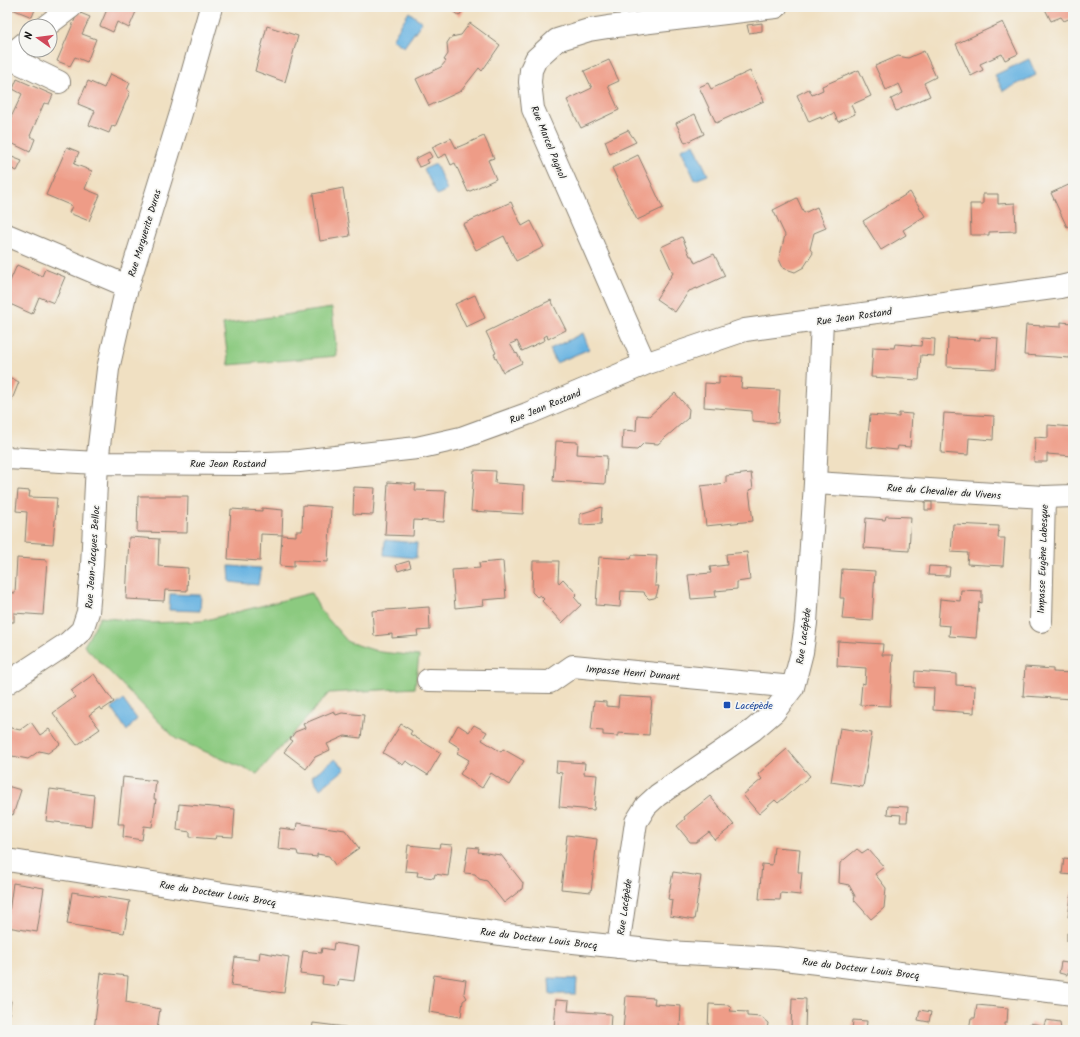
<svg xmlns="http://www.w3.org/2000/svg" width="1080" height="1037" viewBox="0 0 1080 1037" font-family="Kalam,sans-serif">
  <rect width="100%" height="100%" fill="#f6f6f2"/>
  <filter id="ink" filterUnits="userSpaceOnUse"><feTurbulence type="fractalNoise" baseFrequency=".025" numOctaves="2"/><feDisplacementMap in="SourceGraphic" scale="8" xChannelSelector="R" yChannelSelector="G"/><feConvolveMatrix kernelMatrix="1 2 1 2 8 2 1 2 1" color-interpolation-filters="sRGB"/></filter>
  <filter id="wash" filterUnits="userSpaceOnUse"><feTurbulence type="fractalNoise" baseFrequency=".012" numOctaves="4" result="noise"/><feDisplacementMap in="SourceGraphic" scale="16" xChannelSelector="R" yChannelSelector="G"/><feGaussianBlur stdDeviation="0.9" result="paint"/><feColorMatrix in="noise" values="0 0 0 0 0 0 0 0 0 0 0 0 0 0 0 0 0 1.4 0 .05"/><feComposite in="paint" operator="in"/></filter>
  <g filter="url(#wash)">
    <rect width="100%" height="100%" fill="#f0e0c2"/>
    <!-- green -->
    <path fill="#8cca80" stroke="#54734e" d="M332,308L337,356L229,365L223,324Z
      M311,593L321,611L348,642L380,652L419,656L415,688L329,693L257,774L176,739L84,646L100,617L150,623L202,621Z"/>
    <!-- water -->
    <path fill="#68b3e1" stroke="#42687e" d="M409,12L422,22L404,47L392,39Z
      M1029,59L1036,75L1003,91L995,75Z
      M694,144L708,175L695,180L681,149Z
      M436,164L447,190L437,195L424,169Z
      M583,333L589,349L556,363L550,349Z
      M385,540L417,543L416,558L384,555Z
      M229,566L261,568L258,585L230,582Z
      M170,594L201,595L200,611L169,610Z
      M123,700L137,719L127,731L112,708Z
      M335,759L345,769L320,789L312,776Z
      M549,978L577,979L576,994H550Z"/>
    <g id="blocks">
      <!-- building -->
      <path fill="#ee9c87" d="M7,7H36L32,17Z
        M108,7H138L129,28L117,22L113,32L100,26Z
        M447,7H465L459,16Z
        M1044,7H1073V17L1064,21L1061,17L1051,21Z
        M78,12L90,17L82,34L96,39L87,62L75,57L70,66L57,61Z
        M1003,22L1018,54L1005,60L1002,54L980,64L983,70L971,76L956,44Z
        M470,23L500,45L482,71L479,68L461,91L429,106L416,79L441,67L446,61L444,60L448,54L447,43L451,37L461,35Z
        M762,23V31L749,33L747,25Z
        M267,26L298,36L285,82L255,71Z
        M924,51L936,77L924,83L930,96L896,111L891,99L903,93L899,84L886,90L875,66L898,56L908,58Z
        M609,60L619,81L608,86L619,110L581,128L567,100L592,88L584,71Z
        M859,70L871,96L851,105L855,114L838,122L834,113L821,119V117L809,122L797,95L809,89L812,95L823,90L822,86Z
        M750,71L764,101L716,123L699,87L708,83L711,89Z
        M110,74L130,83L127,90L130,92L115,127L112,126L109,133L89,125L95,111L78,104L88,81L104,88Z
        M17,79L53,95L49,104L44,103L30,136L35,139L30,152L7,141V126L22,94L13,89Z
        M695,114L704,134L685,143L676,123Z
        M628,130L636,142L610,154L605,141Z
        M484,136L494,158L488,160L496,179L468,192L455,163L451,165L446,154L438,158L432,147L451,138L456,148Z
        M67,147L79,152L74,164L92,171L85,189L100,195L89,221L69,213L72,206L46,195Z
        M429,152L432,157L427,160L429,163L419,167L415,159Z
        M7,155L22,161L17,171L12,169L7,182Z
        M638,155L663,208L637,220L612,168Z
        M1073,183V224L1067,227L1051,193Z
        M343,188L350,236L320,241L313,194Z
        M910,192L925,216L903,230L906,235L881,250L863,221Z
        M983,194H998V204L1015,203L1016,231L989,232V235H971L970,204H983Z
        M797,198L804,213L817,207L826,228L814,233L810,249L813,253L804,267L795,272L783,268L779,259L785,235L773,210Z
        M511,202L522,226L531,221L544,247L516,261L504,236L476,250L463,224Z
        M682,237L690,256H692L695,263L714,254L725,276L697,289V288L689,291L675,312L656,299L673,273L661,247Z
        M17,265L42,276L45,269L65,277L54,303L39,297L32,314L10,304L9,307L7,306V288Z
        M475,295L485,318L466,327L455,304Z
        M551,300L566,330L548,339L547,335L544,337L545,340L522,351L517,341L510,344L516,354L517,353L522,363L503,372L494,354L496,353L486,332Z
        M1061,322L1072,323L1070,358L1024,355L1026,325L1061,327Z
        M980,337L998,338L996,369L947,367L948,338L980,340Z
        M922,338L935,339L934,356L921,355L919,380L871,377L873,347L894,348L895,344L921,346Z
        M7,376L19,382L7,412Z
        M719,376L742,378L741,388L780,390L778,423L752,421V411L704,407L705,383L719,384Z
        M675,393L689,409L688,418L658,444L644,443L637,450L622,449L623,430L636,431L637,415L649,416Z
        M899,413L912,414L910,447L898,446L897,450L867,447L870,415L899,417Z
        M944,413L994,416L993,440L969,438L968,455L941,453Z
        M1048,425L1073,427V456L1047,454V462H1034L1035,437L1048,438Z
        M556,441L578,442L577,454L607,456L605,484L553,481Z
        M474,470L496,471L495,483L524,485L523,514L471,511Z
        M751,473L753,489L749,490L753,521L706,526L701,486L726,483V476Z
        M388,482L416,484L415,490L446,491L444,522L414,520L413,536L385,535Z
        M354,487L375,488L373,515L353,514Z
        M18,490L30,491L29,497L57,498L53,544L25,542L27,512L16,511Z
        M138,496H188L187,533L137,532Z
        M925,502H932V510H925Z
        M303,505L331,507L328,562L294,560V567L280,566L282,535L261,534L260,561L228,559L231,509L262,511V508L283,510L282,535L296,536V531H302Z
        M602,507L601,524L580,525V514Z
        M886,516L911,517L909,551L864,548L866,518L885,520Z
        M953,524L999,526L998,538H1005L1003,566L967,564L968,553L951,552Z
        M129,537L159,539L158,566L188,568L187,591L165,590L164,601L126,599Z
        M747,552L750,580L737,582V589L715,591L716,597L691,599L688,575L711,573L710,567L727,565L726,554Z
        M632,555L657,556L655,586H659L656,597L654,598L649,599L645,595L644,592L621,591L620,607L596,605L599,557L631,559Z
        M17,558L47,560L43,615L14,613V622H7V592L15,593Z
        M409,561L411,567L398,571L396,565Z
        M503,561L506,598L483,600L484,605L455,608L452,570L480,568L479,563Z
        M533,561H559L558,581L559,583L563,579L577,594L574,597L581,605L562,623L542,601L544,599L540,595L537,597L532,592Z
        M929,566L950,567L949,576L928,575Z
        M842,569L875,571L872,621L842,619L844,598H840Z
        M961,590L982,591V603L979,602L976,638L949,636L950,626L938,625L940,599L960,601Z
        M429,607L430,630L417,631L418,636L392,638V634L374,636L372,611Z
        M838,641L883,644L882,655H893L890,706L860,705L862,683L865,684L866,668L837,666Z
        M1025,667L1053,669V672L1073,673V699L1023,696Z
        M915,671L956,674V685L975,686L974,713L933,710L934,688L914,687Z
        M94,674L114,702L102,710L100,707L89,715L100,729L77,745L53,713L75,697L71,691Z
        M619,696L652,698L649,735L618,733V736L603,735V731L591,730L594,701L606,702V706L618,707Z
        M334,711L336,715L342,713L364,715L361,738L345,736L327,744L330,750L315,757L306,769L284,752L293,741L290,739L295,732L305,728L303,724Z
        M31,722L40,735L49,729L60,744L48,753L39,751L28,759L7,755V727L20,730Z
        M401,724L412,731L410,734L441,753L428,775L406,761L403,765L383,753Z
        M458,725L469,732L474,725L487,732L482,740L501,752L503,749L524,761L509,785L491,773L482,788L460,774L469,760L457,753L460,748L449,741Z
        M840,728L872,733L863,787L831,782Z
        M787,749L810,776L778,803L775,800L759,814L743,795L762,779L758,774Z
        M557,761L585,763L584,774L597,775L594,810L559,807L562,773L556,772Z
        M123,777L156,781L154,799H156L152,827L144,826L142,840L123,837L124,824H118Z
        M7,786L21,790L13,815L7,813Z
        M50,789L94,795L91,826L46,821Z
        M710,796L734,825L715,840L709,832L696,842H690L677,826L685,819L684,817Z
        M179,804L235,809L233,837L216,836L215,839L190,837V832L177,830Z
        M888,806L908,807L907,822H900L901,815L887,814Z
        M297,823L345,830L359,848L335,865L329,856L317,854V857L298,855L297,851L278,849L280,828L296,830Z
        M567,835L597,839L591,892L561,889Z
        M440,844L452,845L448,876L435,874L434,878L417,876L418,872L405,871L408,845L439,848Z
        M468,847L479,848L478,852L501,855L523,883L522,889L504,903L487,881L479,879L475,874L464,873Z
        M774,847L800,849L798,872H802L800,895L781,893L780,900L759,899L762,864L772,865Z
        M857,849L862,853L868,849L884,867L875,874L886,888L884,908L871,919L854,900L855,896L849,885L839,883L840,863Z
        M1064,858L1073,859V875L1062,874Z
        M673,872L701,876L694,920L670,916L672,900L668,899Z
        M13,883L44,888L37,932L7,927Z
        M1072,891H1073V917H1068Z
        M72,892L130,901L124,933L67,924Z
        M1067,933H1073V941H1067Z
        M334,943L359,947L354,981L339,979L338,986L322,984L323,977L300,974L303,951L321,953L322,948L333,950Z
        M260,952L289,957L284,993L231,986L235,957L259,960Z
        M1061,962L1073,964V970L1068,969L1067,975L1059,973Z
        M101,973L128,976L126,1002L160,1009L157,1030H94Z
        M434,975L466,980L464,993L467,998L463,1001L461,1017L429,1012Z
        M626,996L655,998L654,1004L681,1006L680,1030H623Z
        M7,997L11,1001L8,1023H7Z
        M792,998L806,999L805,1030H791Z
        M556,1000L569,1001L568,1011L611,1014L610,1030H554Z
        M709,1004L729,1005L731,1008L730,1011L747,1012V1016L761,1017L768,1023L767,1030H708Z
        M977,1005L1008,1008L1007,1023H1005V1030H969L971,1018H975Z
        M920,1010L931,1012L929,1022L918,1020Z
        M853,1020L867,1021L866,1030H852Z
        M1046,1020L1060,1022L1061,1030H1029L1030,1023L1040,1025L1039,1028H1043Z
        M313,1023L345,1027L344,1030H312Z"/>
    </g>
  </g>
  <g filter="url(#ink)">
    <use href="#blocks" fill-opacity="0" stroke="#867e6f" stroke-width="1"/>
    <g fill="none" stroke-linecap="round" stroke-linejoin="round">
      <defs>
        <path id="minor" d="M46,26L71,7
          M7,57L59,82
          M7,58L26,42
          M7,235L127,286
          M645,364L533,109L530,82L531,70L536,59L557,40L589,30L608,27L776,7
          M7,458L97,463L245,464L290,462L417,448L461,438L527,414L645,364L745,330L1060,287L1073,284
          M815,483L1044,497L1073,496
          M1041,621L1044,497
          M428,680L550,682L573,666L793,687
          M7,683L68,643L82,630L88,612L92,566L97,463L108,369L125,295L181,113L211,7
          M7,860L217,893L508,935L667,952L776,958L1073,994
          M618,947L636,822L646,806L658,795L753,730L774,712L793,687L802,652L806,623L815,483L822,320"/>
      </defs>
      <!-- minor casing -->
      <use href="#minor" stroke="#867e6f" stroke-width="24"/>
      <!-- minor -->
      <use href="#minor" stroke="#fff" stroke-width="22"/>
    </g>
  </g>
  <!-- markers -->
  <rect fill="#1a4fb4" stroke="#f6f6f2" stroke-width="1.5" x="723" y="701" width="8" height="8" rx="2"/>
  <g text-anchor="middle" stroke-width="3.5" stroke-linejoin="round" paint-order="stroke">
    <!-- street labels -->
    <g font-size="10" fill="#1c1c1c" stroke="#f6f6f2">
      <text transform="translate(549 142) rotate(68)" y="4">Rue Marcel Pagnol</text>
      <text transform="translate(144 233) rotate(-73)" y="4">Rue Marguerite Duras</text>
      <text transform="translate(854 316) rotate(-8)" y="4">Rue Jean Rostand</text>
      <text transform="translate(545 406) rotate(-22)" y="4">Rue Jean Rostand</text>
      <text x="228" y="467">Rue Jean Rostand</text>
      <text transform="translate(944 491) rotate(4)" y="4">Rue du Chevalier du Vivens</text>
      <text transform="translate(92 557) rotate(-86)" y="4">Rue Jean-Jacques Belloc</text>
      <text transform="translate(1042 559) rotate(-88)" y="4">Impasse Eugène Labesque</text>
      <text transform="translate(803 636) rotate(-82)" y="4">Rue Lacépède</text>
      <text transform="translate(633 672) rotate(5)" y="4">Impasse Henri Dunant</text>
      <text transform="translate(218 893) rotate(9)" y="4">Rue du Docteur Louis Brocq</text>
      <text transform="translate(624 907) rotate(-82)" y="4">Rue Lacépède</text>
      <text transform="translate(539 938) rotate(7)" y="4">Rue du Docteur Louis Brocq</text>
      <text transform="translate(861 968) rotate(7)" y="4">Rue du Docteur Louis Brocq</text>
    </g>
    <!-- transit labels -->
    <g font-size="10" fill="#164399" stroke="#f6f6f2" text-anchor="start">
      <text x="735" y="709">Lacépède</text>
    </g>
  </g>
  <!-- margin -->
  <rect width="1080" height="1037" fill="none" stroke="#f6f6f2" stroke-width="24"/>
  <!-- north arrow -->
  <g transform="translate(38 38) rotate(284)"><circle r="19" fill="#f6f6f2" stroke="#9f9f9c"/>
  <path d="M0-3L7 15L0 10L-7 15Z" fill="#d1495b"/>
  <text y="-6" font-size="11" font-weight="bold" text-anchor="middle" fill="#1c1c1c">N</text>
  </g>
</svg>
